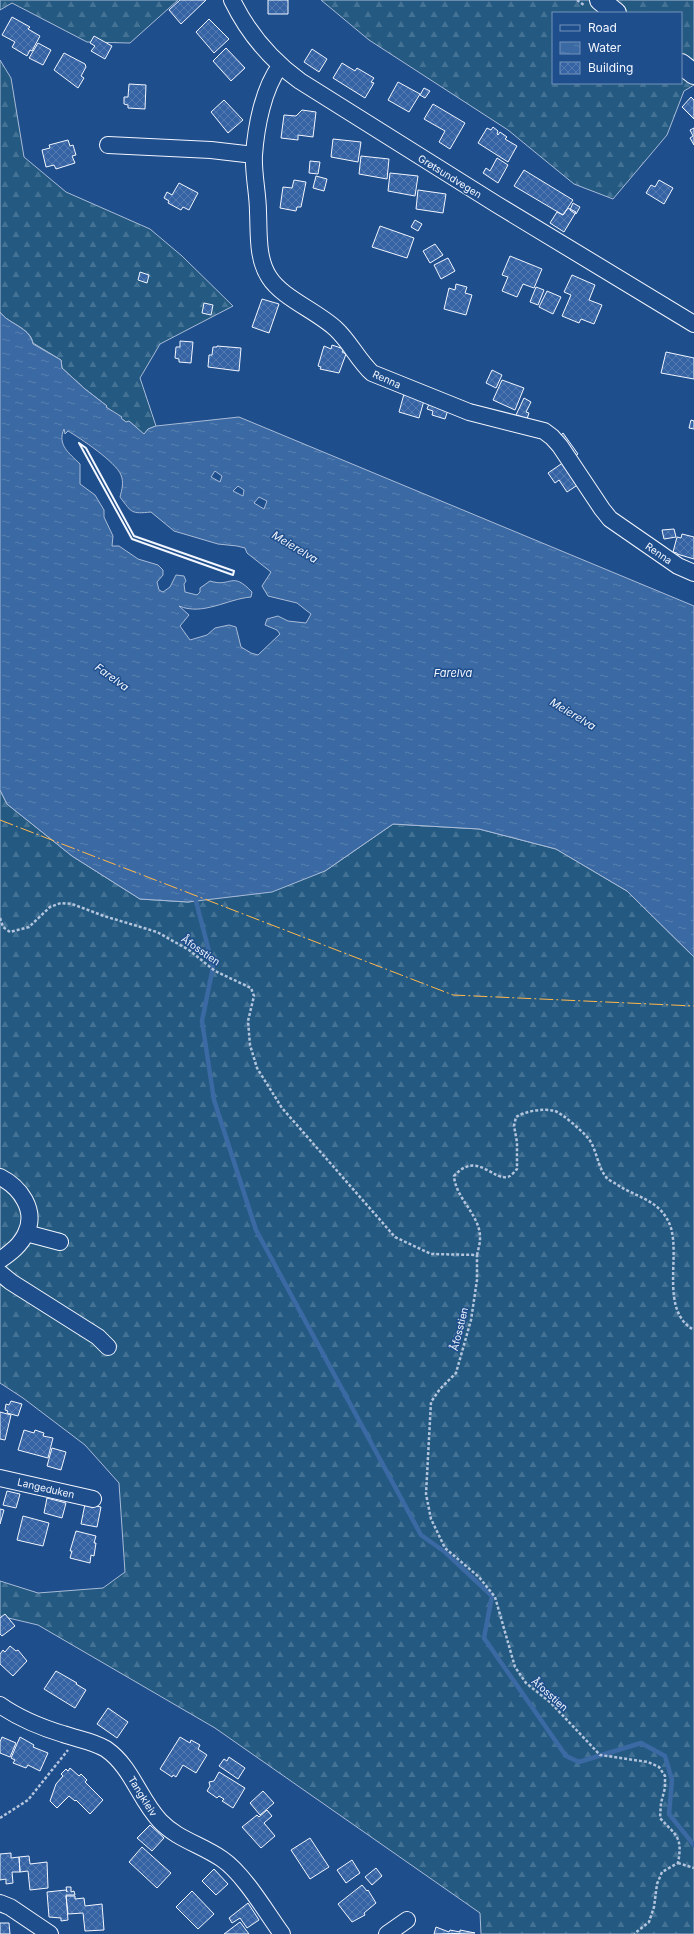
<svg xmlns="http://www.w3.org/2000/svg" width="694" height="1934" viewBox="0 0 694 1934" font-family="Inter,sans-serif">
  <defs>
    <pattern id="forest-firs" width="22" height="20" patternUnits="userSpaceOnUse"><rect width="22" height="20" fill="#245a82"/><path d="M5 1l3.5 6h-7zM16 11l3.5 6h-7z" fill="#447295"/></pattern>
    <pattern id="water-ripples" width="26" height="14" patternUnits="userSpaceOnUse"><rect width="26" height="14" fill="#3b69a3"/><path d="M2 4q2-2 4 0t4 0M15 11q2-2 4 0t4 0" fill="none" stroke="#587fb1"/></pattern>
    <pattern id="building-cross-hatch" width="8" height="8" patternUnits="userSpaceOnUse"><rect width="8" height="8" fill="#3563a3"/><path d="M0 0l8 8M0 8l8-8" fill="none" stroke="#537ab1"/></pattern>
  </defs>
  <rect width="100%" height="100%" fill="#1f4e8c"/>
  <!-- forest -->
  <path fill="url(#forest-firs)" stroke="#a8bbd7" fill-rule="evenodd" d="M0,0H178L130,43L87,42L12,3L0,10Z
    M321,0H694V85L684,91L667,135L613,199L574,184L508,130L369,40ZM553,13H681V83H553Z
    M0,60L11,78L24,157L66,192L150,229L182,256L233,306L160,344L140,378L156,426L148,429L144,435L129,421L127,423L106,407L107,406L85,389L62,368L61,360L33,343C30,327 8,324 0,312Z
    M0,790L7,804L72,856L140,899L188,902L213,898L325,871L393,824L479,829L556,849L627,891L694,957V1934H481L480,1913L215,1728L38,1625L0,1616V1581L38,1593L103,1588L125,1572L119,1483L85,1445L23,1398L0,1383Z"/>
  <!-- water -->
  <path fill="url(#water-ripples)" stroke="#a8bbd7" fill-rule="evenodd" d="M0,312C8,324 30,327 33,344L61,360L62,368L85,389L107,406L106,407L122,417L121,418L126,422L129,421L144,434L148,429L156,426L239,417L694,606V957L627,891L556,849L479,829L393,824L325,871L272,892L188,902L140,899L72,856L7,804L0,790ZM64,429L65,434L68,431C80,438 116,462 121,475C124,483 122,489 120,497C132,513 131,514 151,512L174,531L218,544L237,546L245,548L247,553L271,572L262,586L268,596L297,603L311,614L306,623L288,621L278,616L267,619L265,625L277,630L280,634L258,655L251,653L241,647L236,627L229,625L215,628L207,635L190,640L180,626L189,615L179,606C203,616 227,599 251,597L252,592C231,570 232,588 210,581L200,588V592L197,595L185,592L184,584L186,581L184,576L176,575L170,587L163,592L159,590L157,582L163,575V570L158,565L138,559L119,546H112L113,536L104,517V510L95,495L80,484V464C69,453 57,445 64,429ZM215,471L222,476L220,482L211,477ZM238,486L244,490L243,496L233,491ZM259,497L267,501L264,509L254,503Z"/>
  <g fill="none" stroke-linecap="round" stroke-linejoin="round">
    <!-- stream -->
    <path stroke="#3b69a3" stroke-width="4.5" d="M196,901L213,967L202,1021L214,1100L256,1230L421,1535L445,1552L492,1596L484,1638L566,1756L579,1762L641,1743L665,1756L672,1780L669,1814L694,1845"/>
  </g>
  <!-- building -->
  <path fill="url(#building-cross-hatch)" stroke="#f2f6ff" d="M180,0H206L181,24L169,10Z
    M268,0H288V14H268Z
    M12,17L30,27L28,29L40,36L32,51L30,50L27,56L12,47L15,42L2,35Z
    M209,19L229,39L214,53L196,32Z
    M94,36L112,46L105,59L91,51L95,46L90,43Z
    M38,43L51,50L43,65L29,58Z
    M226,48L245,68L231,81L213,61Z
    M312,49L327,59L319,72L304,62Z
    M64,53L85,64L86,67L81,76L84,78L78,88L54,70Z
    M342,63L355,71L357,68L374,78L371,82L374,83L365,98L333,78Z
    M398,82L420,94L409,112L388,100Z
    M129,84L146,85L145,109L128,108V105L124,104V97H128Z
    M424,88L430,91L425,98L420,95Z
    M691,97L694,100V119L682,107Z
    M224,100L243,120L228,133L211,112Z
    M433,104L465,123L450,149L439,142L445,131L424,119Z
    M302,110L316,112L313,137L298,135V140L281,138L284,115L296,116Z
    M493,127L498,131L497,134L498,135L500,132L507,137L505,139L517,146L508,162L478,143L487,128L491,130Z
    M694,128V145L690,138L693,136L690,130Z
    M333,139L361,142L358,162L331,157Z
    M68,140L70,146L73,145L76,155L72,156L75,163L56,169L54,165L46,167L42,150L50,148L49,145Z
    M361,156L389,159L387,179L359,174Z
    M497,158L508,165L498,183L483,173L486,168L490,171Z
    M310,161L320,162L318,174L309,173Z
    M524,170L573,200L563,215L514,186Z
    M390,173L418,176L415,196L388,191Z
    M316,176L327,179L324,191L313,188Z
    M294,180L306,182L301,207H297L296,211L280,208L283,187L292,188Z
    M659,180L673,188L664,204L646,193L651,185L655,187Z
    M179,183L198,193L189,210L183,207L181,210L168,203L169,201L164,198L167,192L172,195Z
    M418,190L446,194L443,213L416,209Z
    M573,203L580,207L576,214L570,210Z
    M568,208L576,212L564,232L550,223L557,212L563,215Z
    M415,220L422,224L418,231L411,227Z
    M380,226L414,238L407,258L372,247Z
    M435,244L443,255L430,263L423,251Z
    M510,256L542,269L534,288L523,284L517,297L502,291L508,277L502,275Z
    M448,258L455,271L441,279L434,265Z
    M140,272L149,275L147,283L138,280Z
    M572,275L595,285L589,300L602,305L594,324L581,319L579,323L562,316L571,295L564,292Z
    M456,284L467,287L465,293L472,295L466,315L444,309L449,288L455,290Z
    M536,287L544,290L538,305L530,302Z
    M547,291L561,297L553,314L539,307Z
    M262,299L279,304L269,333L252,327Z
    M204,303L213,305L211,315L202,313Z
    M180,341L193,342L191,363L179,362V359L175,358L176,347H180Z
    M332,345L344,349L342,352L346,354L339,373L320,369L321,367L318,366L324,346L331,349Z
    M217,346L241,348L239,371L208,367L209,355H212L213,347H217Z
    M666,352L694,358V379L661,373Z
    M492,370L502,375L496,388L486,383Z
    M502,380L524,388L515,410L493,400Z
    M404,394L425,397L419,418L399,412Z
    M524,398L531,402L526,412L529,413L527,419L516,415Z
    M430,401L449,407L445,419L432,415L433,411L427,409Z
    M691,420L694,421V429L689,428Z
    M563,433L578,454L572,458L558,438Z
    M564,462L579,484L567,492L559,480L555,483L548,473Z
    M674,529L676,537L664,539L662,530Z
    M682,534L694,537V559L677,554V553L673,552L677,537L681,538Z
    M11,1401L22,1404L18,1416L7,1413L8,1411L5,1410L6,1404L9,1405Z
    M0,1412L11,1415L5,1440L0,1439Z
    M24,1430L34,1433L35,1430L44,1433L43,1436L53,1438L48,1458L18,1450Z
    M52,1448L66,1452L61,1470L47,1466Z
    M7,1491L20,1494L16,1508L3,1505Z
    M47,1498L66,1503L62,1518L44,1513Z
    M85,1504L101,1507L97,1527L81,1524Z
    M0,1509L4,1510L0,1524Z
    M23,1516L49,1523L43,1546L17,1540Z
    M76,1531L96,1536L94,1543H96L94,1556L91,1555L90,1563L70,1558L72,1551H70Z
    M5,1614L15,1626L2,1636L0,1634V1618Z
    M10,1646L16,1651L18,1650L27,1661L13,1676L0,1664V1654L3,1650L5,1652Z
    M56,1671L77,1683L76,1684L86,1690L75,1708L44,1689Z
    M108,1708L128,1722L117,1738L97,1724Z
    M2,1737L16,1743L10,1757L0,1753V1742Z
    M20,1737L34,1745L33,1747L48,1753L40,1771L28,1765L26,1768L13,1763L15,1760L11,1758Z
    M180,1737L190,1743L191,1740L200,1745L198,1749L207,1755L196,1773L183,1765L176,1777L173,1775L172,1777L160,1769Z
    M229,1757L245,1768L238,1779L219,1766L224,1759L227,1761Z
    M70,1768L79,1776L81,1774L87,1780L85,1782L103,1800L90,1814L76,1800L75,1801L69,1796L57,1808L50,1801L56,1784L63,1776L61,1774L66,1769L68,1771Z
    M219,1772L245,1788L233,1808L222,1801L224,1799L219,1796L217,1798L207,1791L210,1786L209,1782L214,1781Z
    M263,1791L274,1803L260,1815L250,1803Z
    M267,1810L272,1816L264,1823L275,1836L261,1848L242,1827L257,1815L259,1817Z
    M150,1825L164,1838L152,1851L137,1838Z
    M310,1838L329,1867L310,1879L291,1850Z
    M142,1847L171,1873L157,1888L129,1862Z
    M11,1853V1858L19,1857L20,1872H12L13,1883L6,1884V1879L0,1880V1854Z
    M29,1856L30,1864L47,1862L48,1888L30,1890L28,1871L20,1872L19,1857Z
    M352,1860L360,1873L346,1883L337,1870Z
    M376,1868L382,1876L372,1885L365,1877Z
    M214,1869L228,1884L216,1895L202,1881Z
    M362,1885L367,1891L368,1890L376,1903L364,1913L365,1915L352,1922L338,1904Z
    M66,1887H71V1892L74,1891L75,1895H66L68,1920L61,1921V1918L49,1917L47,1892L66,1890L67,1892Z
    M192,1891L214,1914L198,1929L176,1907Z
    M66,1896H75V1899L84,1898L85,1906L102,1904L104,1930L85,1931L83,1913L68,1914Z
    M248,1903L259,1920L247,1928L240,1918L232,1923L229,1918Z
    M240,1922L249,1934H224Z
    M0,1923H9L10,1934H0Z
    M436,1927L449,1932L450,1930L460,1932V1930L475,1933L434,1934Z"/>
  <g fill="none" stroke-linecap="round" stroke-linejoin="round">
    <defs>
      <path id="minor" d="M232,0C248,33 271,60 300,81L496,204L694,324
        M280,66C263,89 256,127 254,155C253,174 258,193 258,212C259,233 257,259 269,277C282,298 317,311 336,329C350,342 358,360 372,373L469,412L544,431L552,437L560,446L602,509L610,519L678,566L694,573
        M108,145L211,150L254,155
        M0,1177C20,1187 37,1210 26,1233C21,1245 10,1253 0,1260
        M26,1233L60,1242
        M0,1273L11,1282L98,1337L108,1347
        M0,1478L93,1499
        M0,1705C20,1719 40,1727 63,1734C77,1739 93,1741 106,1749C132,1767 139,1799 160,1821C177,1839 202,1845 222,1859C244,1874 266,1912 282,1934
        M0,1903L10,1907L50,1934
        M387,1934L407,1920"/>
      <path id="major" d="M600,0L616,13
        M681,64L694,74"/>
    </defs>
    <!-- minor casing -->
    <use href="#minor" stroke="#f2f6ff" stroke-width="18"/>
    <!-- major casing -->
    <use href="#major" stroke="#f2f6ff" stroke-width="22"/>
    <!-- path -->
    <path stroke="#b3c4dc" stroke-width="2.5" stroke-dasharray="3 2" stroke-linecap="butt" d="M577,0L584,5
      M0,918L3,927L10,932L29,927L50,907L61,903L72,904L104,916L157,932L189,950L215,971L251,988L254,996L248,1021L250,1045L257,1068L282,1108L395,1237L431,1254L477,1255V1280L471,1320L456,1373L440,1389L431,1402L426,1494L431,1519L445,1548L479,1577L495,1597L515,1667L526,1683L551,1703L600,1755L648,1762L659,1767L665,1776V1788L661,1803L660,1818C676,1836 683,1836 678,1863L662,1872L657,1884L654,1907L649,1922L634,1934
      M477,1255C478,1250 480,1244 480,1239C481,1215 456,1200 454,1176C478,1149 494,1184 510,1176C512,1175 515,1171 517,1169V1142L514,1126L516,1117C526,1111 543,1108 555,1111C563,1114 582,1131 588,1138C597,1149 597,1166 606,1177C608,1180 613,1182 616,1184C637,1198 662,1200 671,1228C680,1259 660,1311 694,1330
      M0,1818L28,1800L68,1750
      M678,1863L694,1868"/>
    <!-- minor -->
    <use href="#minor" stroke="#1f4e8c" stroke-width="16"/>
    <!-- major -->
    <use href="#major" stroke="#1f4e8c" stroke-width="20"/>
    <!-- wall -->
    <path stroke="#f2f6ff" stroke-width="2" d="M79,443L86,448L134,536L234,571L233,575L132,539Z"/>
    <!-- power -->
    <path stroke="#ffb74d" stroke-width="1" stroke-dasharray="14 3 2 3" stroke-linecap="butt" d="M0,820L453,995L694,1006"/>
  </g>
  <g text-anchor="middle" stroke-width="3" stroke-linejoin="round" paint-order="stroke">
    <!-- street labels -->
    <g font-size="10" fill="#f2f6ff" stroke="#1f4e8c">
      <text transform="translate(450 176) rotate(32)" y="4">Grøtsundvegen</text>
      <text transform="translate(387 379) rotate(24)" y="4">Renna</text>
      <text transform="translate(659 553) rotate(34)" y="4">Renna</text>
      <text transform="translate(201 950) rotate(35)" y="4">Åfosstien</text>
      <text transform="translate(459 1329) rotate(-76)" y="4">Åfosstien</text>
      <text transform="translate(46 1488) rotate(13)" y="4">Langeduken</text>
      <text transform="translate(550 1694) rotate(42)" y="4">Åfosstien</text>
      <text transform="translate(143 1796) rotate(58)" y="4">Tangkleiv</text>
    </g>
    <!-- water labels -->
    <g font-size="11" font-style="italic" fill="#f2f6ff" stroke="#1f4e8c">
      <text transform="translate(295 547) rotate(31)" y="4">Meierelva</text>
      <text x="453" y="677">Farelva</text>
      <text transform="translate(112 677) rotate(36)" y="4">Farelva</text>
      <text transform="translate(573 714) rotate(31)" y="4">Meierelva</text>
    </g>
  </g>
  <!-- legend -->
  <rect x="552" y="12" width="130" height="72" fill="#1f4e8c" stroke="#7391ba"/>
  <rect x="560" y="25" width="20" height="6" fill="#1f4e8c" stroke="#7391ba"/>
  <text x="588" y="32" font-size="12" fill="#f2f6ff">Road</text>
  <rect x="560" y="42" width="20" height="12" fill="url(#water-ripples)" stroke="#7391ba"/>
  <text x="588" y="52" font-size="12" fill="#f2f6ff">Water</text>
  <rect x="560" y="62" width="20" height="12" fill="url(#building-cross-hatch)" stroke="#7391ba"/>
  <text x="588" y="72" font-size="12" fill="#f2f6ff">Building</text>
</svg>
